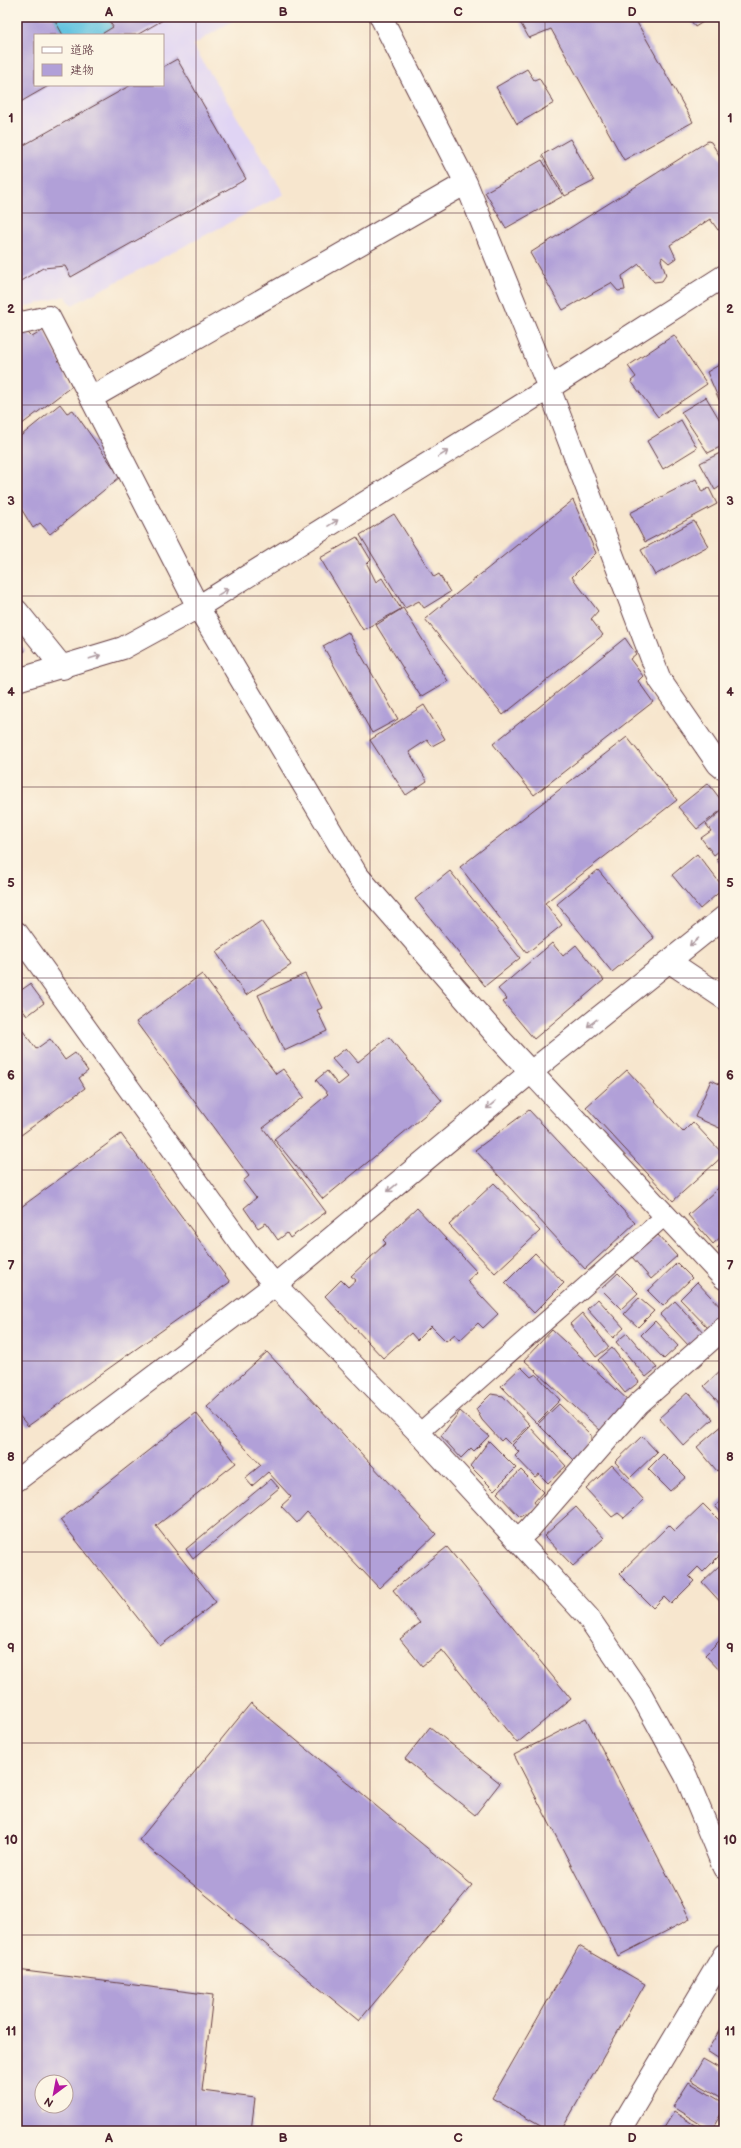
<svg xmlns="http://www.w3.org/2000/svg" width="741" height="2148" viewBox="0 0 741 2148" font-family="'Balsamiq Sans','Klee One',sans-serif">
  <rect width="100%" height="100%" fill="#fcf5e5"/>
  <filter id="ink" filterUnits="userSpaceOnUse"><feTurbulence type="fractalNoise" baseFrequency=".025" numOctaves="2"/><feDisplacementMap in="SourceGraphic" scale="8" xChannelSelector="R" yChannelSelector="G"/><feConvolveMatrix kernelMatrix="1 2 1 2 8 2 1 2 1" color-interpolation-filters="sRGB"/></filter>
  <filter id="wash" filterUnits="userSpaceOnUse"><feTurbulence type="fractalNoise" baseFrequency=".012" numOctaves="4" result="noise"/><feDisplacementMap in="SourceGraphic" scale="16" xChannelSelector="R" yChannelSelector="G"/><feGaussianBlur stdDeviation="0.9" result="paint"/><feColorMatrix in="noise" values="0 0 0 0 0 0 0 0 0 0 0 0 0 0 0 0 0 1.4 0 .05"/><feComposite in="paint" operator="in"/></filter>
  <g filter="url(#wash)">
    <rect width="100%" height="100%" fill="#f7e6ce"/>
    <!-- built -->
    <path fill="#e0d4f4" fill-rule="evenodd" d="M17,17H239L193,45L284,194L72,305L65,296L17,309ZM35,35H163V85H35Z"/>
    <!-- water -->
    <path fill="#62c3e0" stroke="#567186" d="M53,17H107L113,27L100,35H63Z"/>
    <g id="blocks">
      <!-- building -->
      <path fill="#b1a0d8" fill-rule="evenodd" d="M17,17H53L63,35H35V85H50L17,104Z
        M107,17H168L137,35H100L113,27Z
        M517,17H634L693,122L624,160L551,29L529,38Z
        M689,17H711L695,27Z
        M177,59L246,179L71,277L65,266L43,268L17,283V149L131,85H163V67Z
        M527,69L534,80L539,78L554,103L517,124L496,87Z
        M570,139L594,181L565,196L542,155Z
        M708,141L711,142L724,163V211L721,213L724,228L718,230L710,219L670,245L676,258L669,263L662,257L661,260L666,275L662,281L654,282L639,264L622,276L625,290L618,291L611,283L563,310L530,253Z
        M542,160L563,196L506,228L485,192Z
        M25,330L32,337L44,330L72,386L17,428V336Z
        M674,335L707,384L658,417L631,381L636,377L628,366Z
        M724,362V411L707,372Z
        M706,397L724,427V445L708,453L681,412Z
        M60,404L67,413L73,410L120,477L50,534L40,523L33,528L17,502V439Z
        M681,420L697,448L663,469L647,441Z
        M724,451V484L715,490L700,463Z
        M696,479L702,492L709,488L717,504L645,542L630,513Z
        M573,500L596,553L572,577L598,611L591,619L603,635L503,715L425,619Z
        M394,514L434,577L439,574L450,592L424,608L419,601L405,608L360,535Z
        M694,521L708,546L655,575L641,550Z
        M357,537L371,560L367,564L376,582L382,578L401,609L363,630L320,558Z
        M403,608L448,681L421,697L376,625Z
        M348,632L398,719L372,733L323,646Z
        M625,638L636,654L630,659L643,676L638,681L653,702L534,795L493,744Z
        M17,641L25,651L17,656Z
        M424,705L445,739L432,746L427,740L409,752L427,781L406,795L370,740Z
        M627,737L677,800L545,903L562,925L527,953L460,867Z
        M708,783L724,804V808L697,829L678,807Z
        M724,809V847L714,855L701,838L711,831L706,824Z
        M724,853V868L716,859Z
        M697,854L724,888L700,909L672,875Z
        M598,870L654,938L612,972L557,904Z
        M450,871L520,958L485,986L415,899Z
        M261,921L291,965L246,995L216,952Z
        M552,943L563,956L576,945L604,980L534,1039L503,1002L507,999L498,989Z
        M202,974L276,1074L283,1069L304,1097L263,1128L326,1212L290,1238L287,1233L278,1240L266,1223L258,1228L244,1208L256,1198L243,1181L249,1176L136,1022Z
        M305,974L322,1008L317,1010L327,1031L284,1051L258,995Z
        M30,984L44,1003L27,1016L17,1002V993Z
        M23,1031L36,1049L50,1039L65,1060L75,1053L88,1071L79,1078L85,1088L17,1138V1036Z
        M389,1037L442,1101L323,1199L274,1139L328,1094L316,1080L327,1071L338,1085L348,1077L332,1059L346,1048L358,1062Z
        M627,1070L683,1132L693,1122L724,1155L673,1201L586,1107Z
        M711,1080L724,1086V1130L695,1117Z
        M529,1110L635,1223L585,1269L475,1150Z
        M121,1134L230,1282L28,1426L17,1413V1210Z
        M494,1183L540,1231L495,1273L449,1225Z
        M724,1183V1234L713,1244L688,1215Z
        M417,1208L477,1272L467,1281L498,1314L483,1328L478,1323L460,1340L455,1334L446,1341L431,1326L417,1340L411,1333L383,1358L325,1296L341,1280L348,1287L356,1280L351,1276L386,1243L383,1240Z
        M658,1235L677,1256L651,1279L632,1257Z
        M724,1241V1256L717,1248Z
        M535,1253L564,1283L534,1313L505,1283Z
        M677,1263L692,1278L663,1306L648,1291Z
        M618,1273L638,1293L621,1309L601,1289Z
        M697,1282L724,1311V1316L710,1330L680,1299Z
        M639,1298L654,1311L638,1327L624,1314Z
        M598,1299L624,1328L613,1338L587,1309Z
        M675,1301L704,1333L689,1346L660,1315Z
        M582,1313L609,1347L596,1357L570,1324Z
        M655,1321L678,1346L664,1359L641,1335Z
        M552,1330L629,1401L601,1431L524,1360Z
        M627,1333L657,1368L646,1377L616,1342Z
        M612,1348L639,1382L625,1393L598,1360Z
        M267,1352L436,1534L379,1588L307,1512L297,1523L281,1506L291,1497L268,1472L252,1486L245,1478L261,1465L207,1407Z
        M521,1367L531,1377L536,1374L560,1400L537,1423L501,1386Z
        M724,1367V1408L704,1386Z
        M688,1392L713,1419L684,1446L659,1418Z
        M491,1394L503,1396L530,1425L510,1444L504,1438L501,1441L482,1420L476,1409Z
        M559,1404L591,1435V1447L576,1462L538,1424Z
        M460,1411L489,1436L474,1451L471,1448L461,1458L441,1436Z
        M196,1413L236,1463L156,1526L216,1602L160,1646L60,1520Z
        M724,1424V1466L717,1471L697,1447Z
        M530,1427L566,1466L548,1483L539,1474L535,1477L515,1456L519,1452L512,1445Z
        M642,1436L657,1452L630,1478L615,1462Z
        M489,1441L516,1468L494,1490L470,1466Z
        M663,1454L686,1477L670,1491L648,1469Z
        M612,1465L644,1500L624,1518L618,1513L612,1517L586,1489Z
        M521,1470L543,1492L534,1502L537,1506L520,1517L497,1493Z
        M271,1479L279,1488L193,1559L186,1549Z
        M724,1498V1516L715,1506Z
        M703,1504L724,1525V1551L703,1572L698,1567L689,1576L694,1581L671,1604L664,1597L653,1608L619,1574L669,1525L675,1531Z
        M576,1507L604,1538L573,1566L544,1536Z
        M447,1547L571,1699L517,1743L442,1650L422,1666L400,1639L420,1623L393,1590Z
        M719,1566L724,1571V1606L702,1582Z
        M724,1636V1675L705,1655Z
        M251,1703L472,1885L359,2021L139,1840Z
        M586,1718L690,1919L618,1956L514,1755Z
        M430,1727L500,1783L475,1815L405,1759Z
        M579,1946L645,1984L561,2131H549L492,2098Z
        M17,1970L213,1995L202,2091L255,2098L251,2131H17ZM42,2082H66V2106H42Z
        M724,2023V2062L707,2051Z
        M703,2059L724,2071V2099L691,2080Z
        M689,2082L724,2103V2109L711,2131L673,2107Z
        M674,2112L704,2131H662Z"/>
    </g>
  </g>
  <g filter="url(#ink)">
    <use href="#blocks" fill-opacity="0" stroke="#643d43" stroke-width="1"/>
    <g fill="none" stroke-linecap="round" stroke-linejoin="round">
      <defs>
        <path id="lane" d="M419,1433L666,1215"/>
        <path id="street" d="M381,17L466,183L549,388L660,680L718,764L724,769
          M17,324L49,317L91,398L466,183
          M91,398L198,607L357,875L498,1037L724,1278
          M17,611L63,668
          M17,680L123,648L198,607L549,388L724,276
          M17,933L247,1252L275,1285L419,1433L588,1617L642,1696L686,1776L724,1868
          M670,962L724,998
          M17,1480L275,1285L531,1072L724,917
          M517,1540L529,1529L638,1404L724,1328"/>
        <path id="secondary" d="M619,2131L724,1955"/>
      </defs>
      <!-- lane casing -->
      <use href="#lane" stroke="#643d43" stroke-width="20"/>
      <!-- street casing -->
      <use href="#street" stroke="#643d43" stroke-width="24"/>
      <!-- secondary casing -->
      <use href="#secondary" stroke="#643d43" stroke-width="24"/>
      <!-- lane -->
      <use href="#lane" stroke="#fff" stroke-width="18"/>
      <!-- street -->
      <use href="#street" stroke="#fff" stroke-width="22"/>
      <!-- secondary -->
      <use href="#secondary" stroke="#fff" stroke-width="22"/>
    </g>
    <!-- one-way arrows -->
    <defs><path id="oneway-shaft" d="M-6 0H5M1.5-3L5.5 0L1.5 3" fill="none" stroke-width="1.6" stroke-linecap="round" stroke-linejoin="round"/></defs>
    <g stroke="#ae9aa0">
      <use href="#oneway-shaft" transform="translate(443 454) rotate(-32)"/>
      <use href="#oneway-shaft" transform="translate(333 523) rotate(-32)"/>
      <use href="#oneway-shaft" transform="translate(223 592) rotate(-32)"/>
      <use href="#oneway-shaft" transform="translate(95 657) rotate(-18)"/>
      <use href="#oneway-shaft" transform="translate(694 942) rotate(140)"/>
      <use href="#oneway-shaft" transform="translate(592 1023) rotate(142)"/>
      <use href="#oneway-shaft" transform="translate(491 1105) rotate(140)"/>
      <use href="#oneway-shaft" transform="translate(392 1188) rotate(140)"/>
    </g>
  </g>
  <!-- grid -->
  <path fill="none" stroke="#4a1f2b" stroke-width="1" stroke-opacity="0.55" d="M196,17V2131M370,17V2131M545,17V2131M17,213H724M17,405H724M17,596H724M17,787H724M17,978H724M17,1170H724M17,1361H724M17,1552H724M17,1743H724M17,1935H724"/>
  <!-- margin -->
  <rect width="741" height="2148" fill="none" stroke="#fcf5e5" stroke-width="44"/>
  <!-- legend -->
  <rect x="34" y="34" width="130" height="52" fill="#fcf5e5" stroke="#b59f9b"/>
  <rect x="42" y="47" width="20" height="6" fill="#ffffff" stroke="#b59f9b"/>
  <text x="70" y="54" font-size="12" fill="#4a1f2b">道路</text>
  <rect x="42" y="64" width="20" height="12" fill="#b1a0d8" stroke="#b59f9b"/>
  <text x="70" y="74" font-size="12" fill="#4a1f2b">建物</text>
  <!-- north arrow -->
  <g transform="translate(54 2094) rotate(212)"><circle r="19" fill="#fcf5e5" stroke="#b59f9b"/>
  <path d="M0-3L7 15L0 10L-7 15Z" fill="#b5179e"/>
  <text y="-6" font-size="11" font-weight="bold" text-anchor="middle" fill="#4a1f2b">N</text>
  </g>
  <rect x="22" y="22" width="697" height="2104" fill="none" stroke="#4a1f2b" stroke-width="1.5"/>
  <g font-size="13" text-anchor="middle" font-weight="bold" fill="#4a1f2b">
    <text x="109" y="16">A</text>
    <text x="283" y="16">B</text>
    <text x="458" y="16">C</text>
    <text x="632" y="16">D</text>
    <text x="11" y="122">1</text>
    <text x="730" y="122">1</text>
    <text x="11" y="313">2</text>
    <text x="730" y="313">2</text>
    <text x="11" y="505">3</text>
    <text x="730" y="505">3</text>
    <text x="11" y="696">4</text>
    <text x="730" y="696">4</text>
    <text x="11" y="887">5</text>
    <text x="730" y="887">5</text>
    <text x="11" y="1079">6</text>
    <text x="730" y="1079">6</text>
    <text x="11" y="1270">7</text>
    <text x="730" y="1270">7</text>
    <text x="11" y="1461">8</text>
    <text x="730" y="1461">8</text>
    <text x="11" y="1652">9</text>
    <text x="730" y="1652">9</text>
    <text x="11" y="1844">10</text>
    <text x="730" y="1844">10</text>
    <text x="11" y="2035">11</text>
    <text x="730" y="2035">11</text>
    <text x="109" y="2142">A</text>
    <text x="283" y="2142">B</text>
    <text x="458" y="2142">C</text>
    <text x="632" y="2142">D</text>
  </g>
</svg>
